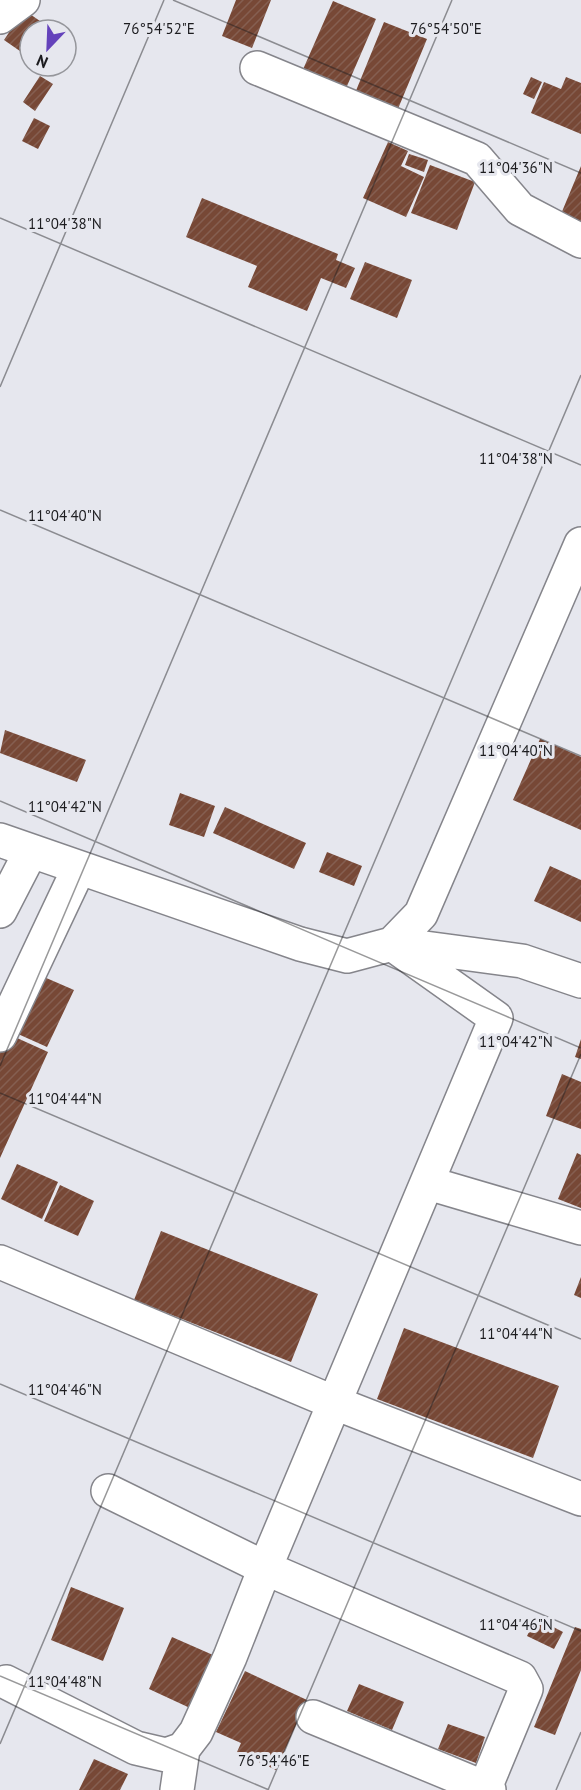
<svg xmlns="http://www.w3.org/2000/svg" width="581" height="1790" viewBox="0 0 581 1790" font-family="'PT Sans',sans-serif">
  <defs>
    <pattern id="building-hatch" width="6" height="6" patternUnits="userSpaceOnUse" patternTransform="scale(1.5)"><rect width="6" height="6" fill="#774836"/><path d="M-1 1l2-2M0 6l6-6M5 7l2-2" fill="none" stroke="#855f51"/></pattern>
  </defs>
  <rect width="100%" height="100%" fill="#e6e7ee"/>
  <!-- building -->
  <path fill="url(#building-hatch)" d="M236,0H271L252,48L222,36Z
    M333,1L376,19L344,93L301,74Z
    M24,10L53,30H30V58L4,40Z
    M384,22L427,39L395,116L353,98Z
    M40,76L53,84L35,111L23,102Z
    M531,77L542,82L534,99L523,94Z
    M566,77L581,83V134L531,113L544,82L561,89Z
    M34,118L50,126L38,149L22,141Z
    M388,142L408,151L401,166L424,177L406,217L363,198Z
    M409,154L428,160L424,172L405,165Z
    M430,165L475,182L457,230L411,213Z
    M581,166V236L556,226Z
    M202,198L338,254L336,260L355,268L346,288L321,278L307,311L248,287L257,266L186,237Z
    M365,262L412,280L397,318L350,299Z
    M5,730L86,760L77,782L0,753Z
    M540,739L581,757V830L513,800Z
    M180,793L215,806L204,837L169,825Z
    M225,807L306,843L294,869L213,833Z
    M327,852L362,866L354,886L319,872Z
    M550,866L581,880V922L534,901Z
    M44,977L74,990L47,1047L18,1034Z
    M6,1033L48,1052L0,1158V1045Z
    M581,1039V1059L575,1057Z
    M562,1074L581,1082V1129L546,1116Z
    M577,1153L581,1155V1208L558,1199Z
    M17,1164L58,1182L42,1219L1,1199Z
    M60,1185L94,1201L78,1236L44,1221Z
    M161,1231L318,1294L291,1362L134,1300Z
    M581,1277V1298L574,1295Z
    M404,1328L559,1386L533,1458L377,1399Z
    M71,1587L124,1608L103,1661L51,1640Z
    M536,1618L563,1632L554,1649L527,1636Z
    M575,1627L581,1629V1670L555,1735L534,1727Z
    M172,1637L213,1655L190,1708L149,1689Z
    M245,1671L307,1700L276,1770L237,1752L241,1743L216,1732Z
    M359,1684L404,1702L392,1730L347,1711Z
    M448,1724L485,1737L476,1763L438,1749Z
    M94,1759L128,1774L120,1790H79Z"/>
  <g fill="none" stroke-linecap="round" stroke-linejoin="round">
    <defs>
      <path id="minor" d="M0,17L23,0
        M257,68L477,159L520,209L581,241
        M0,840L300,944L347,956L392,944L421,914L581,544
        M0,911L31,851
        M392,944L496,1018L265,1568L520,1678L526,1689L485,1788L489,1790
        M395,944L522,961L581,981
        M0,1035L79,868
        M428,1183L581,1228
        M0,1262L335,1403L581,1499
        M6,1682L136,1748L166,1755L183,1749L196,1732L230,1657L265,1568L108,1491
        M313,1717L485,1788L484,1790
        M177,1790L183,1749"/>
    </defs>
    <!-- minor casing -->
    <use href="#minor" stroke="#85858b" stroke-width="36"/>
    <!-- minor -->
    <use href="#minor" stroke="#fff" stroke-width="33"/>
  </g>
  <!-- ticks -->
  <path fill="none" stroke="#1c1c1f" stroke-width="1.5" stroke-opacity="0.45" d="M173,0L581,173M0,218L581,465M0,387L164,0M0,510L581,756M0,801L581,1048M0,1066L452,0M0,1093L581,1339M0,1384L581,1631M0,1676L269,1790M0,1744L581,375M268,1790L581,1054M556,1790L581,1732"/>
  <g font-size="15" text-anchor="middle" fill="#1c1c1f" stroke="#e6e7ee" stroke-width="6" stroke-linejoin="round" paint-order="stroke">
    <text x="446" y="34">76°54'50"E</text>
    <text x="159" y="34">76°54'52"E</text>
    <text x="516" y="173">11°04'36"N</text>
    <text x="65" y="229">11°04'38"N</text>
    <text x="516" y="464">11°04'38"N</text>
    <text x="65" y="521">11°04'40"N</text>
    <text x="516" y="756">11°04'40"N</text>
    <text x="65" y="812">11°04'42"N</text>
    <text x="516" y="1047">11°04'42"N</text>
    <text x="65" y="1104">11°04'44"N</text>
    <text x="516" y="1339">11°04'44"N</text>
    <text x="65" y="1395">11°04'46"N</text>
    <text x="516" y="1630">11°04'46"N</text>
    <text x="65" y="1687">11°04'48"N</text>
    <text x="274" y="1766">76°54'46"E</text>
  </g>
  <!-- north arrow -->
  <g transform="translate(48 48) rotate(203)"><circle r="28" fill="#e6e7ee" stroke="#95969b" stroke-width="1.5"/>
  <path d="M0-4.5L10 22L0 15L-10 22Z" fill="#6442bb"/>
  <text y="-9" font-size="16" font-weight="bold" text-anchor="middle" fill="#1c1c1f">N</text>
  </g>
</svg>
